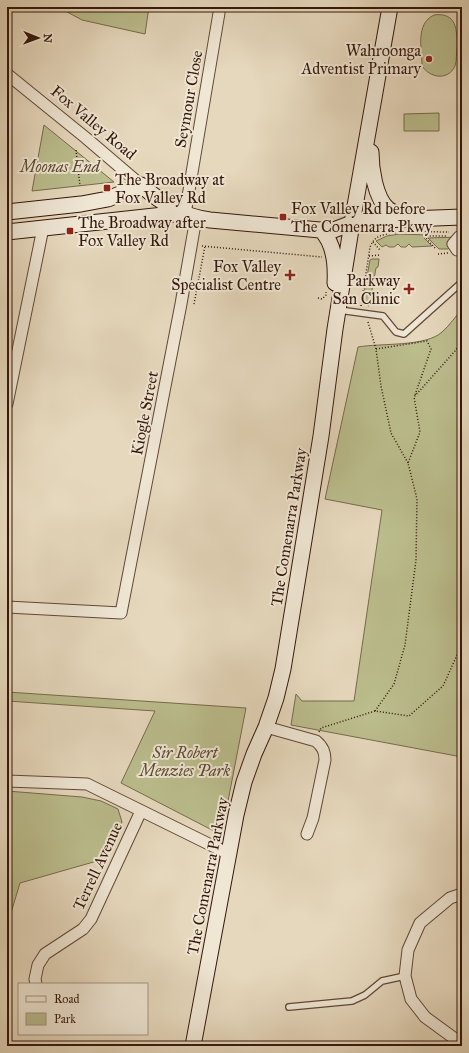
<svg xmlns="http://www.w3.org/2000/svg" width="469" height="1053" viewBox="0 0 469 1053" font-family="'IM FELL Great Primer',serif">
  <rect width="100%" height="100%" fill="#e6d8bd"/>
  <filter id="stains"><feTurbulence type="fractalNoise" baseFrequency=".005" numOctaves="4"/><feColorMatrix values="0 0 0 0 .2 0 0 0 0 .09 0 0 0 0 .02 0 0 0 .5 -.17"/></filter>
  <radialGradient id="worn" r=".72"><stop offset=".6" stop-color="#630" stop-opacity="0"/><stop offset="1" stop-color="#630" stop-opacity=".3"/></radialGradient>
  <!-- green -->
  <path fill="#bbbd8d" stroke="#786a4c" d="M58,7H149L145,34L82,20Z
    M434,15C457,12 457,30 457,47C456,53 457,60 455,66C448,81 430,78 422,66C422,49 415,24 434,15Z
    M439,113V131H404V114Z
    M44,125L114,182L32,191Z
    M399,234L428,235L424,238L432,246L412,247L409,244L406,247H401L398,244L394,247H389L386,245L382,247L376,241L387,236Z
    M459,237L448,249H439L428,238Z
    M372,259H379L378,267L376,268L369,306L362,304L370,260Z
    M462,309V757L291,725L296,694L302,701H354L382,510L325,499L358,347C380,343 426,347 442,332C449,326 456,316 462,309Z
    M7,692L246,708L223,827L217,832L212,830L121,783L155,711L7,701Z
    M7,791L82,797L101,801L118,809L122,822L104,859L20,883L7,926Z"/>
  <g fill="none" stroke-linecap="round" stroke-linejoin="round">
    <defs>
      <path id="lane" d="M339,310L383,316L396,332L404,334L462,282
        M289,1007L352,1001L365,995L382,981L405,976"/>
      <path id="street" d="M7,74L86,138L141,185
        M185,214L219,13
        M462,241L459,237L453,244L457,250L462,244
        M7,404L43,228
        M7,607L121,613L181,304L196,218
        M266,727L316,741C323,747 325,752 325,760L313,818L307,834
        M7,781L87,784L229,854
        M462,894L450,898L420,923L408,950L405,976L411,999L425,1017L462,1044
        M36,984L35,979L38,965L45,954L83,929L91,919L141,811"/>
      <path id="secondary" d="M371,152C371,168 375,198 388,209C393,213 399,215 405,217
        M7,212L81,204L108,199L141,185C163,204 181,216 210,220L331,231L352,223L381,220L462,217
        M321,230C335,244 336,265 335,283
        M7,232L182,213
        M193,1046L236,815L244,782L254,754L266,727L276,698L283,669L321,436L335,329L352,223L390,7"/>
    </defs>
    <!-- lane casing -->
    <use href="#lane" stroke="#604738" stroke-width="8"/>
    <!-- street casing -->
    <use href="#street" stroke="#604738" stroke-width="13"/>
    <!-- secondary casing -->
    <use href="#secondary" stroke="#34170b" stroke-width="17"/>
    <!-- path -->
    <path stroke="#34170b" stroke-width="1.5" stroke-dasharray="1 2" stroke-linecap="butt" d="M76,150L80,186
      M373,242L380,250
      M202,246L322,257
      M435,248L426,238L428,236H446
      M438,254L448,253
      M369,256L380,255
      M318,298L322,299L326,295V292
      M194,304L205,246
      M361,306L370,247C372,242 375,238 380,236C395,230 431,232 449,232
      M368,322L376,349L381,386L391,433L408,463
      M376,349L427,341L431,349L415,395
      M375,711L394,684L405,645L416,560L417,499L408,463L420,432L414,397L456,350L462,338
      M319,732L321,728L375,711L409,716L443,686L462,644"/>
    <!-- lane -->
    <use href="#lane" stroke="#efe6d4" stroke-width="5.5"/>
    <!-- street -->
    <use href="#street" stroke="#efe6d4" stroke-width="11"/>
    <!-- secondary -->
    <use href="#secondary" stroke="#efe6d4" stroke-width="15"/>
  </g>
  <!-- markers -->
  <g fill="#8f2418" stroke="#efe6d4" stroke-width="1.5">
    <circle cx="429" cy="59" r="4"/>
    <rect x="103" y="184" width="8" height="8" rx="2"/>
    <rect x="279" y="213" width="8" height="8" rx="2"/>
    <rect x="66" y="227" width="8" height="8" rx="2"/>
    <path d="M288 269h4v4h4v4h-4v4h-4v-4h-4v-4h4z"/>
    <path d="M407 283h4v4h4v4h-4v4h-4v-4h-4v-4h4z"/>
  </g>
  <g text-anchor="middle" stroke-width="4" stroke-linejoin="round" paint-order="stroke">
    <!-- poi labels -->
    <g font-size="16" fill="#34170b" stroke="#efe6d4" text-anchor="end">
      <text x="421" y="56">Wahroonga<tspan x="421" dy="18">Adventist Primary</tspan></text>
      <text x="115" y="185" text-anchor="start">The Broadway at<tspan x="115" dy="18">Fox Valley Rd</tspan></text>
      <text x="291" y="214" text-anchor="start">Fox Valley Rd before<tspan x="291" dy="18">The Comenarra Pkwy</tspan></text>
      <text x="78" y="228" text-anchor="start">The Broadway after<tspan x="78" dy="18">Fox Valley Rd</tspan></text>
      <text x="281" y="272">Fox Valley<tspan x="281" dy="18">Specialist Centre</tspan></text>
      <text x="400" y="286">Parkway<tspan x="400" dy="18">San Clinic</tspan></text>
    </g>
    <!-- street labels -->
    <g font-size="16" fill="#34170b" stroke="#efe6d4">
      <text transform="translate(188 99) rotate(-80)" y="6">Seymour Close</text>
      <text transform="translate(94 122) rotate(40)" y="6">Fox Valley Road</text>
      <text transform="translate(144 413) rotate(-79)" y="6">Kiogle Street</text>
      <text transform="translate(288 527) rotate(-81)" y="6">The Comenarra Parkway</text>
      <text transform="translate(97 866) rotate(-65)" y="6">Terrell Avenue</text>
      <text transform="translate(207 876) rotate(-79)" y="6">The Comenarra Parkway</text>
    </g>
    <!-- park labels -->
    <g font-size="16" font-style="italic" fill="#5c4932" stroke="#efe6d4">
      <text x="60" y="172">Moonas End</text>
      <text x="185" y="758">Sir Robert<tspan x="185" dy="18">Menzies Park</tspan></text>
    </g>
  </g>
  <!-- margin -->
  <rect width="469" height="1053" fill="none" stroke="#e6d8bd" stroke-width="24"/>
  <rect x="8" y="8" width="453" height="1037" fill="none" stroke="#34170b" stroke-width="2"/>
  <rect x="12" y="12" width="445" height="1029" fill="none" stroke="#34170b"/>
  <!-- legend -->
  <rect x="18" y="983" width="130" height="52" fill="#efe6d4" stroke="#a49384"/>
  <rect x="26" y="996" width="20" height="6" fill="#efe6d4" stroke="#a49384"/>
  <text x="54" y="1003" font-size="12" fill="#34170b">Road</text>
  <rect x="26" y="1013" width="20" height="12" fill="#bbbd8d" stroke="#a49384"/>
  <text x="54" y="1023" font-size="12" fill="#34170b">Park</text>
  <!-- north arrow -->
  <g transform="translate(38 38) rotate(91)" stroke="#efe6d4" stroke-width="3" paint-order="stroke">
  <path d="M0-3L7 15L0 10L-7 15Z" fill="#34170b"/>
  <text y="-6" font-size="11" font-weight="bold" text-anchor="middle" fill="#34170b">N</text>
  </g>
  <rect width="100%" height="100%" filter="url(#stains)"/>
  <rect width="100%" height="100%" fill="url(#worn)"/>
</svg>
